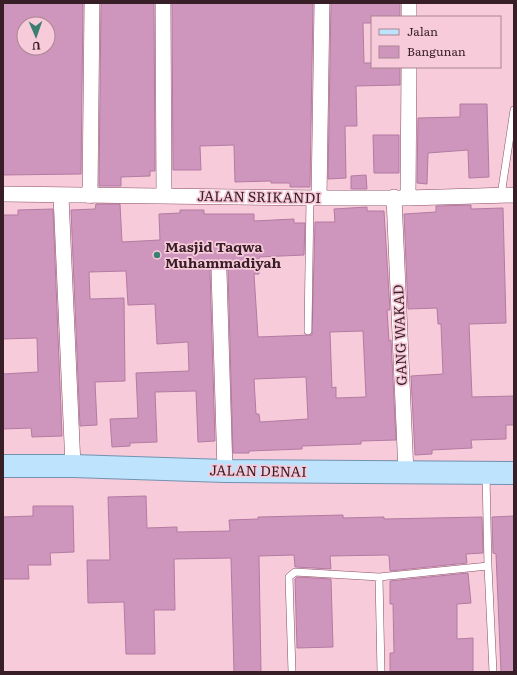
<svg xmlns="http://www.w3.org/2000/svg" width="517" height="675" viewBox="0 0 517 675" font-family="Literata,serif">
  <rect width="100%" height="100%" fill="#f7cbd9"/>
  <!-- building -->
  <path fill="#ce95bd" stroke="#b37ba2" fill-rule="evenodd" d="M3,3H83L81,174L3,175ZM24,24H48V48H24Z
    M101,3H154L155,171H150V176L121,177V186H99Z
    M172,3H313L310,187H290V183H271V181L235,182L234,145L200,146L201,170H173Z
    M331,3H400V17H372V23H363L364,63H372V67H400V85L356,86L357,126H345L346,178L328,179Z
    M460,104H487L489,177L469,178L468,150L428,153L427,184L417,183L418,118L460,117Z
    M373,135H399V173H374Z
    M366,175L367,189H351V176Z
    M96,204H120L122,242L160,240L159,214L180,213V210H204V214H254V221L294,219V223H305L304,255L259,257V274H254L258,337L312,335L315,222H335L334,209L367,207V211H384L390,310H387L389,341L391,340L396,440L361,441V444L302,446V449L249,451V453H233L228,271L226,266L219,262L214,264L210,271L215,441L198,442L196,391L155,392L157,442L130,443V446L112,447L110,419L138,418L136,373L189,371L188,342L157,344L155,304L128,305L126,271L89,272L90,299L124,298L125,381L95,382L97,425L80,426L71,210L95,209ZM363,331L366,397L336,398V387L332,388L330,332ZM306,377L308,419L260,422L259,414H256L254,379Z
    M471,205V209L503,208L506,323L469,324L472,397L514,396V425H506V439L471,440L472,448L432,450V454L415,455L411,376L443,374L441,324H438L437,308L408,309L404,214L436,212V206Z
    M53,209L62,436L32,437L31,428L3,429V374L38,372L37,338L3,339V215H18V210Z
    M146,496L147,528L177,527V532L230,531L229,520L258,519V517L343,515V518L384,517V519L482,517L483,553L466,554L467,563L390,571L389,556L387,555L330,556L331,569L295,567L294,555L259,556L261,672H234L231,558L174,559L175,610H154L155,654H126L124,602L88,603L87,560H110L108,497Z
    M33,506H73L74,552L50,553L51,565H28L29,579H3V517L33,516Z
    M514,516V672H501L496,554L493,553L492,517Z
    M468,573L471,603L457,604V639L473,638V672H390V653H394L393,604H390V581Z
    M297,577L331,579L333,647L297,648L295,579Z"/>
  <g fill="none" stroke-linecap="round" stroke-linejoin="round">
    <defs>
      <path id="service" d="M501,195L514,110
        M308,331L310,198
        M486,475L488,566
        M379,577L381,672
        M292,672L289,577L295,572L379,577L488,566L493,672"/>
      <path id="minor" d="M163,3L164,196
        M409,17V4
        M3,194L319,198H408L514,195
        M61,196L73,466
        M90,196L92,3
        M394,197L406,473
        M319,198L322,3
        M408,198L409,67
        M219,271L225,471"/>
      <path id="primary" d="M3,466H73L225,471L514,473"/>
    </defs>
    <!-- service casing -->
    <use href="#service" stroke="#8b4d63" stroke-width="8"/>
    <!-- minor casing -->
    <use href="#minor" stroke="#8b4d63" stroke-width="16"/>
    <!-- primary casing -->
    <use href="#primary" stroke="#7292b1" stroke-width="24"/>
    <!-- service -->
    <use href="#service" stroke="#fff" stroke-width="7"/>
    <!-- minor -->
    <use href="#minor" stroke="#fff" stroke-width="15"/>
    <!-- primary -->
    <use href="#primary" stroke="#bee3fd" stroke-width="22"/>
  </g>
  <!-- markers -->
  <circle fill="#3c7f71" stroke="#f7cbd9" stroke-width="1.5" cx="157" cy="255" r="4"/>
  <g text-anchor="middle" stroke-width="3.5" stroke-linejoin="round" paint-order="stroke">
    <!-- street labels -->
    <g font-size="14" fill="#381e27" stroke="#f7cbd9">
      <text transform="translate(259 197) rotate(1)" y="5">JALAN SRIKANDI</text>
      <text transform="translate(400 335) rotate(-92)" y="5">GANG WAKAD</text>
      <text transform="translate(258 471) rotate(1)" y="5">JALAN DENAI</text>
    </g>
    <!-- poi labels -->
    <g font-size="14" font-weight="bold" fill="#381e27" stroke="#f7cbd9" text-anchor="start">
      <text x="165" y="252">Masjid Taqwa<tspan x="165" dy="16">Muhammadiyah</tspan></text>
    </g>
  </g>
  <!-- border -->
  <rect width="517" height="675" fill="none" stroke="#381e27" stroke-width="8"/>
  <!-- legend -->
  <rect x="371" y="16" width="130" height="52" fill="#f7cbd9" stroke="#ab8692"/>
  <rect x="379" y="29" width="20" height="6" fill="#bee3fd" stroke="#ab8692"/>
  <text x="407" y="36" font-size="12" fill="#381e27">Jalan</text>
  <rect x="379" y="46" width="20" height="12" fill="#ce95bd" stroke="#ab8692"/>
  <text x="407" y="56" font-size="12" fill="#381e27">Bangunan</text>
  <!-- north arrow -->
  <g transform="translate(36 36) rotate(178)"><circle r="19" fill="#f7cbd9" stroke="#ab8692"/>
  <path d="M0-3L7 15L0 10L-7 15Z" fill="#3c7f71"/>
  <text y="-6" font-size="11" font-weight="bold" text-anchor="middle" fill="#381e27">U</text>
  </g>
</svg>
